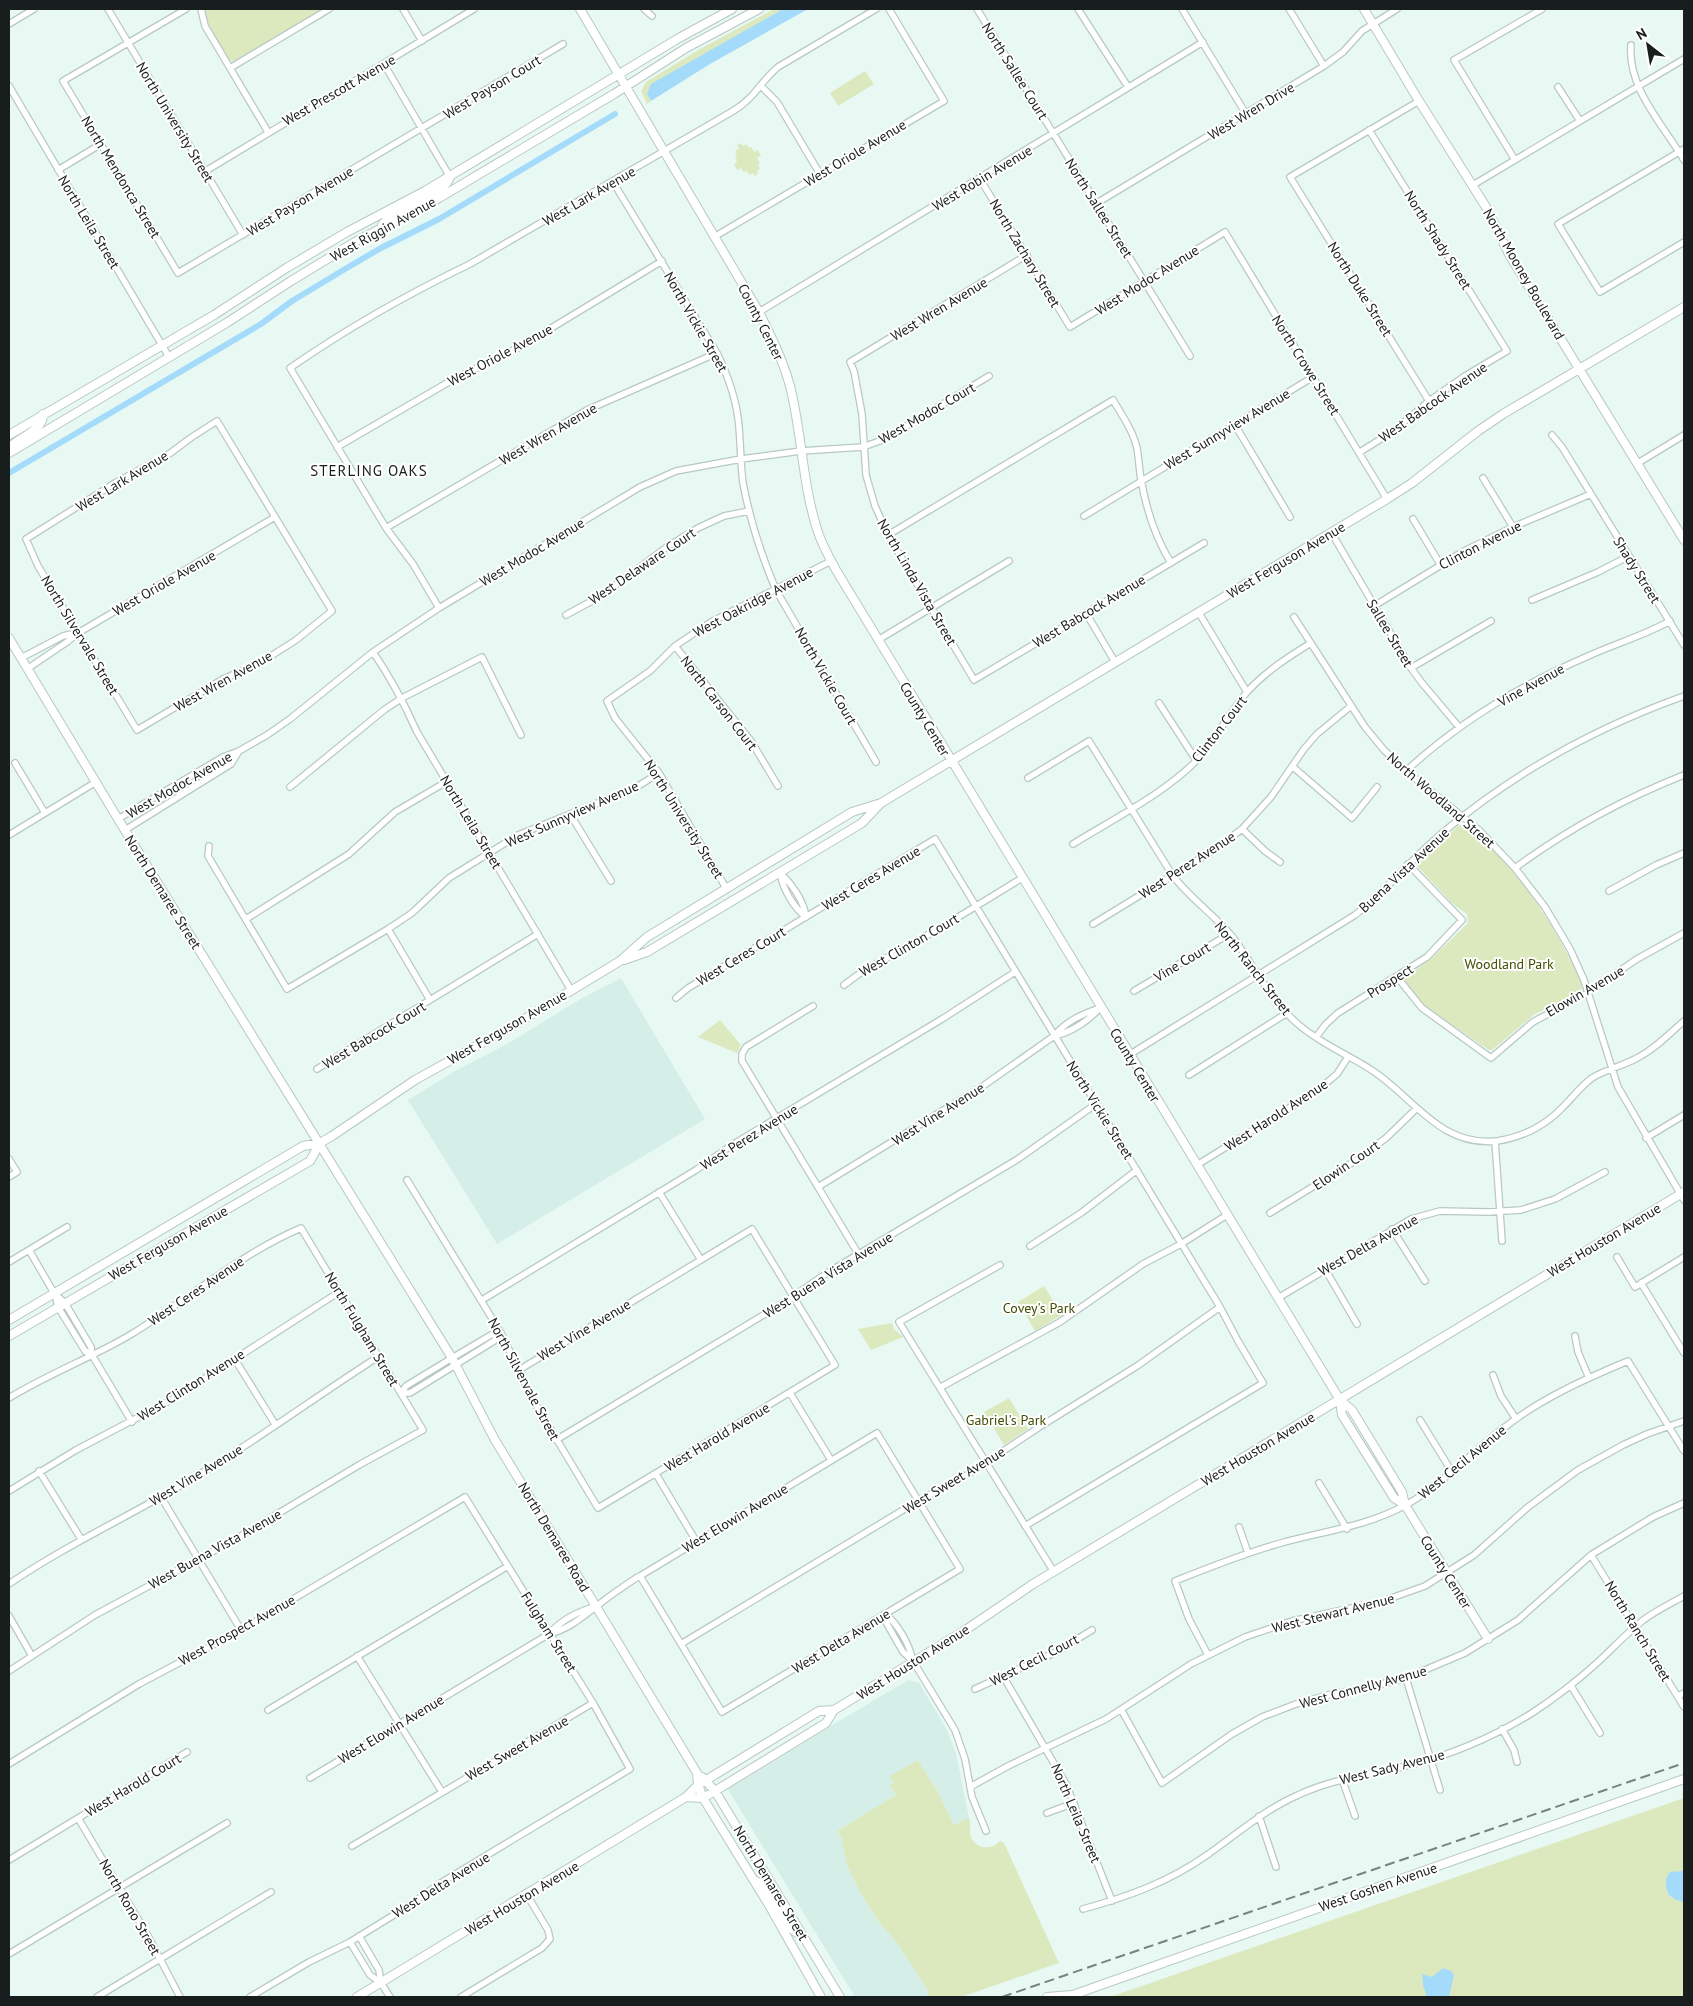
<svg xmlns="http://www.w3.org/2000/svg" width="1693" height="2006" viewBox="0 0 1693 2006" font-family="'PT Sans',sans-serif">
  <rect width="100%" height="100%" fill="#e8f9f4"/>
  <!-- built -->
  <path fill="#d5efe8" d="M621,978L705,1119L497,1244L408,1100L457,1070L507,1044L579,1000Z
    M908,1680L919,1683L946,1728L956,1753L969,1818L954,1825L938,1792L918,1760L890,1785L896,1795L837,1831L841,1837L847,1865L856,1885L878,1921L898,1944L927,1989L929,1997H855L727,1788Z"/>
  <!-- green -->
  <path fill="#dce9bf" d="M204,9H321L236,61C232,61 232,61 228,59C220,53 204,18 204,9Z
    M774,9H783L647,94L651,101L647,104L641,91L646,82L698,50Z
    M865,71L874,84L838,106L830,93Z
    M741,143L743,146L746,144L749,148L751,147L754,152L758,150L761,156L757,158L760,163L758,164L760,169L757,171L758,174L755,176L753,173L749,175L747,171L744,172L741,168L737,170L734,164L737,162L735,157L737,155L735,151L739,149L737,145Z
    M1465,824C1518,868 1554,923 1582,984L1581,991L1535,1014L1492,1050H1489L1426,1007L1404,981V979L1433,957L1468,923L1467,914L1454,905L1416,865L1458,826Z
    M720,1020L741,1045L737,1053L698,1037Z
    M1044,1286L1062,1315L1035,1331L1018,1302Z
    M892,1323L894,1329L903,1337L871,1350L858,1329Z
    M1009,1398L1028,1429L1004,1445L984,1412Z
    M918,1760L938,1792L954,1825L969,1818C971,1824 969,1831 971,1837C977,1850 992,1850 1000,1841L1004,1843L1059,1963L961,1997H929L927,1989L898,1944L878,1921L856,1885L847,1865L841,1837L837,1831L896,1795L890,1785L894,1782L890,1776Z
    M1684,1798V1997H1110Z"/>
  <!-- water -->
  <path fill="#a5dbfa" d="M783,9H808L710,64L651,101L647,94L651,84Z
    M1684,1871V1902L1676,1900L1669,1895C1665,1887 1664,1879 1670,1872Z
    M1443,1968L1451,1971L1454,1975L1449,1997H1427L1423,1985L1422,1974L1432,1977Z"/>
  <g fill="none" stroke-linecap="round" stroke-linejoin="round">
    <!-- canal -->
    <path stroke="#a5dbfa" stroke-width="6" d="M9,473L261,324L292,301L345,269L381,248L439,219L615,114"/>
    <defs>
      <path id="street" d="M108,9L243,235
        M186,9L63,81L178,273L563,44
        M201,9L205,26L268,132
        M403,9L422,41
        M644,9L652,16
        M977,9L1190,356
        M1078,9L1128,87
        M1182,9L1246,114
        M1289,9L1324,66
        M9,24L34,9
        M1631,45C1627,88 1664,126 1684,160
        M384,64L450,177
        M230,68L329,9
        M9,86L169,357
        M761,86L777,102L820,174
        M1558,87L1580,121
        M1419,101L1290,177L1429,401
        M1684,149L1558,224L1600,292L1684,242
        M1515,160L1454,60L1542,9
        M58,170L101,144
        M204,172L474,9
        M980,179L1070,327L1225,232L1387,499
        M613,182L717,353C727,374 735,395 738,418C741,440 740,462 743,483C750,520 761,555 776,590L876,762
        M1473,185L1684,59
        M1097,203L1324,66L1343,52L1362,31L1397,9
        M714,237L944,101L889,9
        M1027,255L850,362L854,371L862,414L866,475L875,506L888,535L974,680L1204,543
        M759,312L1203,42
        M217,421L332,611L296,640L260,663L223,679L137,730L38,566L26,539L115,483L169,454L192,437Z
        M1235,425L1290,517
        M1552,435L1562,447L1684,645
        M337,447L454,379L520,347L662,261
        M1360,452L1392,432L1429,401L1465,376L1507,351L1369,130
        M1638,463L1684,435
        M1483,478L1513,527
        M1084,516L1313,377
        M1413,519L1440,564
        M386,528L587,410L717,353
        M1331,532L1411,668L1422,683L1459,727
        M888,535L1113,400C1122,415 1133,431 1137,448C1139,459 1139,469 1141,479C1146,509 1155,537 1171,563
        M1532,600L1598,572L1629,556
        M1374,606L1464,551L1513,527L1591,494
        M439,608L413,564L386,528L290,368C346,329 408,294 470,264L733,111C755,98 760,82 778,67L876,9
        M1086,613L1115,662
        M1199,613L1247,692
        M566,615L601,596L667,547L698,528L724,516L749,511
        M1294,617L1365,727L1384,750L1406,771L1479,830L1515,868L1545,907L1570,949L1584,980L1618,1087L1684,1200
        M878,640L1009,561
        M675,646L751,741L778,786
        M373,652C391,678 404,703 417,732L571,990
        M21,658L63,636L76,633
        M1411,668L1491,621
        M27,669L67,642L78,633L275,517
        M1159,703L1196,760
        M15,763L45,813
        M1292,766L1352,818L1377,787
        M1406,771C1458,723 1521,685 1586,657C1614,644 1643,636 1670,621
        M1028,778L1089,741L1173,876C1190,898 1213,914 1231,935C1254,965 1270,1001 1299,1025C1321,1044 1349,1055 1373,1071C1414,1098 1440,1147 1497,1141C1523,1137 1545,1126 1563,1107C1573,1097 1581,1086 1592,1078C1606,1069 1623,1066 1637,1058C1655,1049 1669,1034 1684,1021
        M290,787L384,710L402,698L482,657L521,735
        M570,814L611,881
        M118,819L223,757L239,751L267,735L290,719L373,652L439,608L640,487L676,471L741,459L801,451L863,447L885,439L989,376
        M1242,829L1265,851L1280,862
        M125,830L231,764L239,751
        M9,835L96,782
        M1073,844C1113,819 1164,794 1197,760C1216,739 1229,713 1247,692C1265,672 1288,657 1311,643
        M209,846L208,856L287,989L388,929L412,913L449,878L518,835L635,788L659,773
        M1515,868C1568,829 1623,799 1684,775
        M780,873C783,889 793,907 806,917
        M780,873C792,884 804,901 806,917
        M726,888L659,773L615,718L607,701L650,671L675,646L711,622L831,561
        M1609,891L1656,865L1684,853
        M246,919L349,854L395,812L446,782
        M1093,924L1214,850L1242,829L1271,797L1304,749L1317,734L1351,706
        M388,929L430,1000
        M1397,977L1422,1008L1491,1058L1533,1022L1589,992L1637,959L1684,933
        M844,985L863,971L942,927L1022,878
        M1134,991L1229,934
        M676,998L688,988L935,839L1220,1307L1238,1341L1263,1383L1025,1526
        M813,1006L746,1047L742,1054V1061L859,1255
        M1054,1036C1070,1033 1088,1021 1099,1009
        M1316,1037L1326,1024L1338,1013L1427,957L1462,920L1408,864
        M1129,1055L1355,915C1386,890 1411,860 1441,834C1513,773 1595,728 1684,696
        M317,1069L538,934
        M1189,1075L1287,1013
        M1646,1138L1684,1115
        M1495,1141L1502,1241
        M9,1159L17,1172L9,1177
        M1197,1165L1318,1090L1337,1074L1348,1057
        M407,1180L501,1333L533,1400L598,1508L835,1365L752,1229L519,1370
        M818,1187L983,1086L1054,1036C1065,1022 1084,1013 1100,1008
        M659,1192L701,1260
        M1270,1213L1355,1161L1386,1138L1416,1109
        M1392,1229L1425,1281
        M1030,1246L1081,1213L1137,1170
        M29,1250L54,1293L65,1303L91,1347L92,1355L132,1422
        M1617,1257L1635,1287L1684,1257
        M9,1262L67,1227
        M1000,1265L899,1322L1054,1572
        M1325,1269L1357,1324
        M1641,1283L1684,1353
        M55,1294L58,1307L85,1351L92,1355
        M1278,1298L1411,1219L1440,1211L1488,1212L1521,1210L1555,1199L1605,1172
        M482,1300L696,1170L732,1145L942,1019L1015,972
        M1575,1336L1578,1352L1589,1378
        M234,1358L275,1424
        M1493,1375L1501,1396L1516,1419
        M941,1387L1060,1322L1143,1264L1181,1244L1227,1215
        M401,1393H410L494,1341L501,1333
        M401,1393L406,1386L452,1358L491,1335L501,1333
        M790,1393L831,1460
        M9,1398C48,1374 91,1358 130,1335C188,1300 238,1255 301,1228L423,1430L359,1465L234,1540L95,1615L9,1671
        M1420,1420L1452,1472
        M556,1440L785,1302L827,1273L1018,1159L1096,1104
        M39,1471L81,1539
        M656,1474L696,1541
        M1319,1483L1347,1529
        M9,1491L76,1450L171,1400L339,1292
        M161,1497L241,1630
        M1239,1527L1248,1553
        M1591,1555L1684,1707
        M9,1584C66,1545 130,1516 190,1480C255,1442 315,1397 378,1357
        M885,1614L887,1624L903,1652L913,1661L955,1730L965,1759L972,1797L986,1831
        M885,1614C899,1625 909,1644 913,1661
        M9,1616L32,1656
        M549,1634C561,1620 577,1612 594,1607
        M681,1644L918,1501L967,1475L1041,1426L1137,1366L1220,1307
        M1208,1655L1189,1619L1175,1581C1210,1567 1245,1553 1281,1543C1324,1531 1364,1527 1404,1506C1442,1485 1471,1453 1505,1427C1542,1398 1585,1379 1628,1361L1684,1451
        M357,1656L442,1792
        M1003,1676L1066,1784L1112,1901
        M1406,1678L1440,1790
        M1571,1686L1600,1733
        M975,1689L1056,1652L1092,1630
        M1678,1696L1684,1693
        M268,1710L508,1566
        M1122,1711L1162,1783L1232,1734L1262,1717L1296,1704L1328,1695L1366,1688L1406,1678L1465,1653L1518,1620L1591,1555L1653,1517L1684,1503
        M1502,1729L1514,1750L1517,1762
        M9,1764L139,1684L241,1630L465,1497L593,1703L630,1769L439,1884L410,1905L350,1942L309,1962L250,1997
        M310,1778L549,1634C569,1629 581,1618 597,1606C609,1596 623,1587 636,1578L640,1576L877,1433L960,1569L722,1712L640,1576
        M1342,1779L1355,1816
        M970,1787L1008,1766L1106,1719L1191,1664L1245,1637L1292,1621L1380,1602L1425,1586L1474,1555L1528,1507L1578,1470L1623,1445L1647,1434L1684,1421
        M1047,1813L1074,1803
        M1259,1816L1276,1867
        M78,1818L148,1936L180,1997
        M352,1846L593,1703
        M9,1860L187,1752
        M1083,1909C1127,1897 1169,1882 1207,1855C1237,1834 1264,1810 1298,1795C1334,1778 1373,1774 1411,1765C1453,1754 1495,1736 1532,1713C1555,1698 1577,1681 1598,1662C1612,1649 1626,1634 1642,1621C1655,1611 1670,1604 1684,1596
        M359,1936L379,1970L381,1983L390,1997
        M350,1942L370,1975L381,1983
        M9,1954L227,1823
        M97,1997L271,1892
        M461,1997L542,1948L550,1939L548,1930L527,1895"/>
      <path id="secondary" d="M580,9L759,312C771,336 783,360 790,386C802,433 802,482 817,529C821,543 829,557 836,570L1340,1400L1352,1410L1402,1492L1405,1505L1488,1639
        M1364,9L1419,101L1486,207L1510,256L1684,540
        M382,225L390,216L441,189L447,183L450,177
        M9,435L214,315L288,267L347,232L425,191L679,38L732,9
        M9,448C18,437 44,431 43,414
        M9,453L228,322L291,281L355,242L439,198L614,94L686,48L759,9
        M9,638L118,819L452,1358L495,1440L697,1773L698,1785L703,1798L769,1905L821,1997
        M624,960L647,952L862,823L880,804
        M9,1320L303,1146L320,1143L332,1136L415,1080L516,1024L620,961L647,937L852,812L881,803L1387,499L1412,483L1478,431L1503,414L1684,307
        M9,1336L310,1161L320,1143
        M1340,1400L1342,1415L1394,1498L1405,1505
        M702,1777L715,1791L840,1997
        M686,1797L703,1798L715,1791L826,1723L834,1710L964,1631L1033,1584L1684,1192
        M756,1881C779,1892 780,1929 802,1935
        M357,1997L686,1797L698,1785L819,1711L834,1710
        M1047,1997L1072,1995
        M1067,1997L1684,1779"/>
    </defs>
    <!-- street casing -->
    <use href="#street" stroke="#b8c8c4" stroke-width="8"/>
    <!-- secondary casing -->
    <use href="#secondary" stroke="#b8c8c4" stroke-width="10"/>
    <!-- street -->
    <use href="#street" stroke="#fff" stroke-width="5.5"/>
    <!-- secondary -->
    <use href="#secondary" stroke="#fff" stroke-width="8"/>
    <!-- rail -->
    <path stroke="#788380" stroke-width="2" stroke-dasharray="10 5" stroke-linecap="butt" d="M1002,1997L1684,1763"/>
  </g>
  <g text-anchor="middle" stroke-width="4" stroke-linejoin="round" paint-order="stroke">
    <!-- street labels -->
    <g font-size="14" fill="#181e1d" stroke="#fff">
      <text transform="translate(1015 71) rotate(58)" y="5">North Sallee Court</text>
      <text transform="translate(492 87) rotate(-31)" y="5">West Payson Court</text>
      <text transform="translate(339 90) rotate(-30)" y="5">West Prescott Avenue</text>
      <text transform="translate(1251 111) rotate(-31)" y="5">West Wren Drive</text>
      <text transform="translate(175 122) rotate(59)" y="5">North University Street</text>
      <text transform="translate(855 153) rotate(-31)" y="5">West Oriole Avenue</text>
      <text transform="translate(121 177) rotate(59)" y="5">North Mendonca Street</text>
      <text transform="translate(982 178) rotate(-31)" y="5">West Robin Avenue</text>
      <text transform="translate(589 196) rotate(-30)" y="5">West Lark Avenue</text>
      <text transform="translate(300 201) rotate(-31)" y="5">West Payson Avenue</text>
      <text transform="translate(1099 208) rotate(58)" y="5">North Sallee Street</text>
      <text transform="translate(89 222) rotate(59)" y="5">North Leila Street</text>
      <text transform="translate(383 229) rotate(-29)" y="5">West Riggin Avenue</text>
      <text transform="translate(1438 240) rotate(58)" y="5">North Shady Street</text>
      <text transform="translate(1025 253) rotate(59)" y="5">North Zachary Street</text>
      <text transform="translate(1524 274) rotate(60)" y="5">North Mooney Boulevard</text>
      <text transform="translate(1147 280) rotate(-32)" y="5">West Modoc Avenue</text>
      <text transform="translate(1360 289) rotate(58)" y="5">North Duke Street</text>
      <text transform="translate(939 309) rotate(-31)" y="5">West Wren Avenue</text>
      <text transform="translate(696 322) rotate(60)" y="5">North Vickie Street</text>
      <text transform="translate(761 322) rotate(63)" y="5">County Center</text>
      <text transform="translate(500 355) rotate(-28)" y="5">West Oriole Avenue</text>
      <text transform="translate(1306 365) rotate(58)" y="5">North Crowe Street</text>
      <text transform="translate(1433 402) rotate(-35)" y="5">West Babcock Avenue</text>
      <text transform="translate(927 413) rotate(-30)" y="5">West Modoc Court</text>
      <text transform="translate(1227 429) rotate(-31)" y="5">West Sunnyview Avenue</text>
      <text transform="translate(548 434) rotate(-30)" y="5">West Wren Avenue</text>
      <text transform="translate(122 481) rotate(-31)" y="5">West Lark Avenue</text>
      <text transform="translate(1480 545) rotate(-27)" y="5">Clinton Avenue</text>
      <text transform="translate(532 552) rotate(-31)" y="5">West Modoc Avenue</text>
      <text transform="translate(1286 560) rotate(-31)" y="5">West Ferguson Avenue</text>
      <text transform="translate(642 566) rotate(-34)" y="5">West Delaware Court</text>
      <text transform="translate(1637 570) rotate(58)" y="5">Shady Street</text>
      <text transform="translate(917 582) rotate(60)" y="5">North Linda Vista Street</text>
      <text transform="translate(164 583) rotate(-30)" y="5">West Oriole Avenue</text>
      <text transform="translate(753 602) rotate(-28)" y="5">West Oakridge Avenue</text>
      <text transform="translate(1089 611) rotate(-31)" y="5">West Babcock Avenue</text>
      <text transform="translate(1390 633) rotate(59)" y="5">Sallee Street</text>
      <text transform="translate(80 635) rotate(59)" y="5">North Silvervale Street</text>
      <text transform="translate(826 676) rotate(60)" y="5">North Vickie Court</text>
      <text transform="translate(223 681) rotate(-29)" y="5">West Wren Avenue</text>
      <text transform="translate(1531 685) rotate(-29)" y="5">Vine Avenue</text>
      <text transform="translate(719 703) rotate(52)" y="5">North Carson Court</text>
      <text transform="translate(925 719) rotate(59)" y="5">County Center</text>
      <text transform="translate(1219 729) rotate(-52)" y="5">Clinton Court</text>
      <text transform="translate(179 785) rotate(-30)" y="5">West Modoc Avenue</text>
      <text transform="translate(1441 800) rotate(41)" y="5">North Woodland Street</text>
      <text transform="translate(572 814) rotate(-24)" y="5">West Sunnyview Avenue</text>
      <text transform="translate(684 819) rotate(58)" y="5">North University Street</text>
      <text transform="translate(471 822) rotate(59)" y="5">North Leila Street</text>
      <text transform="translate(1187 865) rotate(-33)" y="5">West Perez Avenue</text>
      <text transform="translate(1404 870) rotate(-43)" y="5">Buena Vista Avenue</text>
      <text transform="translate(871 878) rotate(-31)" y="5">West Ceres Avenue</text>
      <text transform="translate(163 892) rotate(58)" y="5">North Demaree Street</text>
      <text transform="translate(909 945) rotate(-30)" y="5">West Clinton Court</text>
      <text transform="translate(741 956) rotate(-31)" y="5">West Ceres Court</text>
      <text transform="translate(1182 962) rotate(-31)" y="5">Vine Court</text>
      <text transform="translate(1253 968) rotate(52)" y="5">North Ranch Street</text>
      <text transform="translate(1390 981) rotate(-32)" y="5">Prospect</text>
      <text transform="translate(1585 991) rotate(-30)" y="5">Elowin Avenue</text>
      <text transform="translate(507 1027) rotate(-30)" y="5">West Ferguson Avenue</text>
      <text transform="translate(374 1035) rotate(-31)" y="5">West Babcock Court</text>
      <text transform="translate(1135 1065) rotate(59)" y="5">County Center</text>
      <text transform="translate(1100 1110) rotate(58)" y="5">North Vickie Street</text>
      <text transform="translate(938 1114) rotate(-32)" y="5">West Vine Avenue</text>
      <text transform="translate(1276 1115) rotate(-33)" y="5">West Harold Avenue</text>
      <text transform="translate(749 1137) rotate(-32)" y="5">West Perez Avenue</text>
      <text transform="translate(1346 1165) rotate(-34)" y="5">Elowin Court</text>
      <text transform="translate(1604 1240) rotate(-31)" y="5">West Houston Avenue</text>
      <text transform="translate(168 1243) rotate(-30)" y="5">West Ferguson Avenue</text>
      <text transform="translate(1368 1245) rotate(-29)" y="5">West Delta Avenue</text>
      <text transform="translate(828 1275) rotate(-32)" y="5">West Buena Vista Avenue</text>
      <text transform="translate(196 1291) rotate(-34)" y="5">West Ceres Avenue</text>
      <text transform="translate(362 1329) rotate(59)" y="5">North Fulgham Street</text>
      <text transform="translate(584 1330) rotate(-31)" y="5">West Vine Avenue</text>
      <text transform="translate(524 1379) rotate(62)" y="5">North Silvervale Street</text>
      <text transform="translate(191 1385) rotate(-32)" y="5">West Clinton Avenue</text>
      <text transform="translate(717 1437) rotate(-31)" y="5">West Harold Avenue</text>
      <text transform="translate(1258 1449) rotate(-31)" y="5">West Houston Avenue</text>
      <text transform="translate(1462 1462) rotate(-39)" y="5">West Cecil Avenue</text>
      <text transform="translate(196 1475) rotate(-31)" y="5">West Vine Avenue</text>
      <text transform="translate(954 1480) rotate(-31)" y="5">West Sweet Avenue</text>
      <text transform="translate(735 1518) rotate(-31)" y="5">West Elowin Avenue</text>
      <text transform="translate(554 1537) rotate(59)" y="5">North Demaree Road</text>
      <text transform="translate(215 1549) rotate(-29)" y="5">West Buena Vista Avenue</text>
      <text transform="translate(1446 1572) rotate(58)" y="5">County Center</text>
      <text transform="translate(1333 1613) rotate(-14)" y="5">West Stewart Avenue</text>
      <text transform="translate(237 1630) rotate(-29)" y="5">West Prospect Avenue</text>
      <text transform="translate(1638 1631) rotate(59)" y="5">North Ranch Street</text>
      <text transform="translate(549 1632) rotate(58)" y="5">Fulgham Street</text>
      <text transform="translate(841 1641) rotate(-31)" y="5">West Delta Avenue</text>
      <text transform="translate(1034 1660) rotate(-27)" y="5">West Cecil Court</text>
      <text transform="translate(913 1662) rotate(-32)" y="5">West Houston Avenue</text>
      <text transform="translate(1363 1687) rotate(-15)" y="5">West Connelly Avenue</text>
      <text transform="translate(391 1729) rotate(-31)" y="5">West Elowin Avenue</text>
      <text transform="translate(517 1748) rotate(-30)" y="5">West Sweet Avenue</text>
      <text transform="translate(1392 1767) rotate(-14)" y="5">West Sady Avenue</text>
      <text transform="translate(133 1785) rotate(-31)" y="5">West Harold Court</text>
      <text transform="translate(1076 1813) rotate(67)" y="5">North Leila Street</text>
      <text transform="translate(771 1883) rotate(59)" y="5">North Demaree Street</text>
      <text transform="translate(441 1885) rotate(-32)" y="5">West Delta Avenue</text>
      <text transform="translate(1378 1887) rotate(-19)" y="5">West Goshen Avenue</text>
      <text transform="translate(522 1898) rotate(-31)" y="5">West Houston Avenue</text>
      <text transform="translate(130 1907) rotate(60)" y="5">North Rono Street</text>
    </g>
    <!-- park labels -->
    <g font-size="14" fill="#404e02" stroke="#fff">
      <text x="1509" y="969">Woodland Park</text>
      <text x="1039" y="1313">Covey's Park</text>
      <text x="1006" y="1425">Gabriel's Park</text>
    </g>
    <!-- neighbourhood labels -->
    <g font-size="15" letter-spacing="1" fill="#181e1d" stroke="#fff">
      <text x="369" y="476">STERLING OAKS</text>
    </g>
  </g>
  <!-- border -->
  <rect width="1693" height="2006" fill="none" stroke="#181e1d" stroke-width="20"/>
  <!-- north arrow -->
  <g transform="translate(1648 45) rotate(329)" stroke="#ffffff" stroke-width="4" paint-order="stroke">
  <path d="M0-4L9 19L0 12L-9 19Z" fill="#181e1d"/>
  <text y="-8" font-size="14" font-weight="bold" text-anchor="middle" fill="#181e1d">N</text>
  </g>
</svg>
